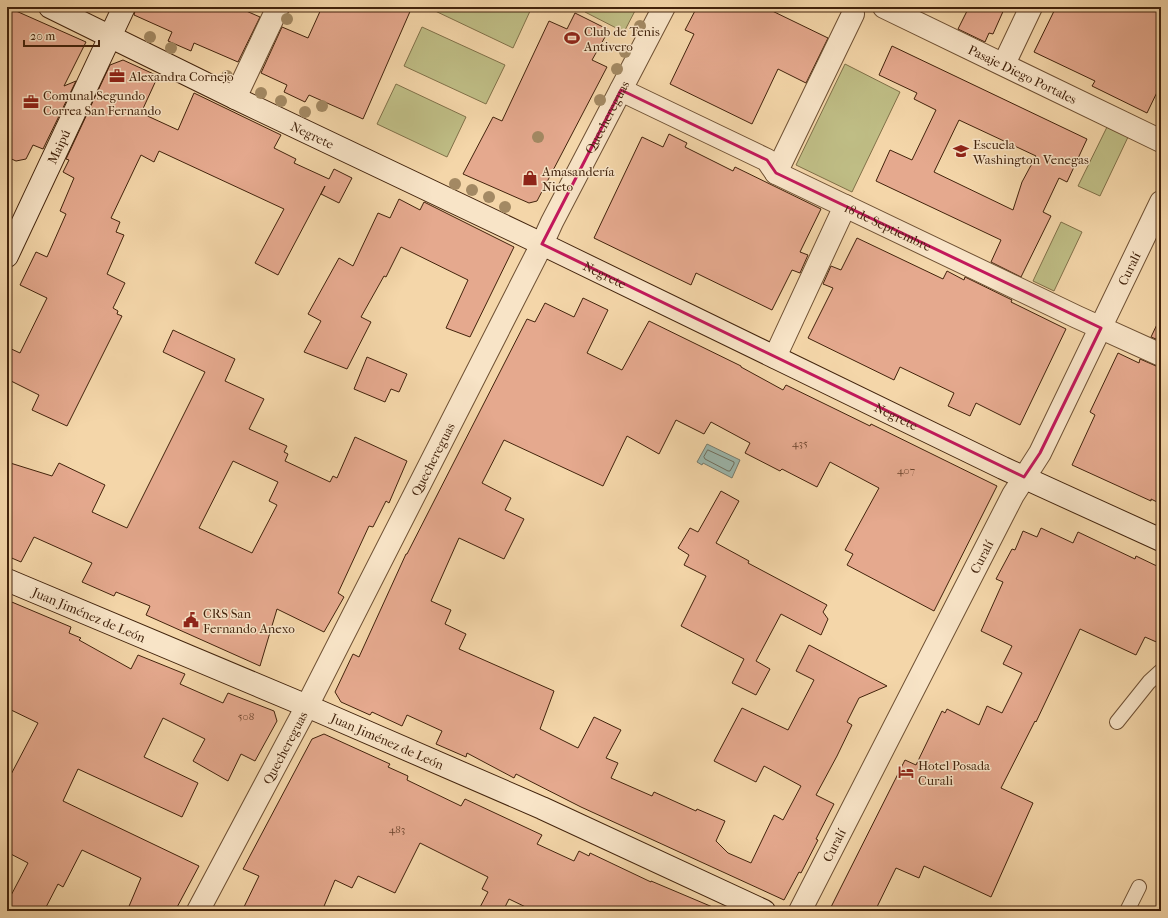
<svg xmlns="http://www.w3.org/2000/svg" width="1168" height="918" viewBox="0 0 1168 918" font-family="'IM FELL French Canon',serif">
  <rect width="100%" height="100%" fill="#f4d6a9"/>
  <filter id="stains"><feTurbulence type="fractalNoise" baseFrequency=".005" numOctaves="4"/><feColorMatrix values="0 0 0 0 .2 0 0 0 0 .09 0 0 0 0 .02 0 0 0 .5 -.17"/></filter>
  <radialGradient id="worn" r=".72"><stop offset=".6" stop-color="#630" stop-opacity="0"/><stop offset="1" stop-color="#630" stop-opacity=".3"/></radialGradient>
  <!-- green -->
  <path fill="#bfbd85" stroke="#807048" d="M432,7H527L531,9L513,48L431,9Z
    M587,7H637L624,32L585,12Z
    M422,27L505,65L486,104L404,66Z
    M845,64L900,92L852,192L796,165Z
    M396,84L466,117L447,157L377,124Z
    M1108,125L1129,135L1100,196L1078,186Z
    M1061,222L1082,232L1054,291L1033,281Z"/>
  <!-- water -->
  <path fill="#9cb8ae" stroke="#787c6d" d="M707,444L740,460L732,478L703,463L702,465L697,462Z"/>
  <g fill="none" stroke-linecap="round" stroke-linejoin="round">
    <!-- shore -->
    <path stroke="#6f6e5d" stroke-width="1" d="M708,450L734,462V464L730,471H728L705,459L704,457Z"/>
  </g>
  <!-- building -->
  <path fill="#e5a98e" stroke="#42230c" fill-rule="evenodd" d="M7,7L86,42L64,86L76,81L43,149L33,145L26,159L16,161L7,157Z
    M136,7H237L260,17L238,62L194,43L191,51L168,41L172,32L134,15Z
    M322,7H412L363,119L309,95L305,102L284,92L287,85L261,73L282,27L308,38Z
    M697,7H764L828,38L806,83L778,69L752,124L670,84L694,34L685,30Z
    M969,7H1005L993,34L989,33L985,42L958,29Z
    M1056,7H1161V84L1147,113L1092,86L1095,81L1034,52Z
    M575,13L609,30L592,60L607,67L537,201L529,203L463,174L493,117L502,121L549,21L567,29Z
    M892,46L1087,139L1067,182L1059,178L1043,212L1051,216L1021,277L991,262L1001,240L876,181L890,150L912,160L936,110L914,99L917,93L879,75ZM959,120L1036,156L1022,182L1013,210L934,172Z
    M123,60L158,76L141,113L178,130L194,93L281,135L274,148L296,159L294,163L329,179L334,169L352,178L339,203L321,194L325,186L278,275L255,263L284,209L159,151L154,162L141,155L111,218L120,222L116,232L124,235L107,274L125,283L113,308L118,311L117,314L122,316L67,426L32,410L39,395L7,379V347L20,353L47,298L20,285L36,252L47,257L66,214L60,211L74,178L63,172L69,160L66,159L110,65Z
    M669,134L687,143L685,147L733,171L735,167L821,209L800,252L808,255L800,273L792,270L772,310L696,273L691,285L594,238L642,137L663,147Z
    M399,199L420,210L424,202L514,247L470,337L446,328L468,280L401,247L386,277L384,276L361,317L371,322L347,369L304,352L321,321L308,314L339,258L353,266L378,213L390,218Z
    M857,238L943,279L947,271L964,280L965,277L1012,300L1011,302L1066,329L1020,425L976,403L970,416L948,406L954,393L900,367L894,380L808,338L833,288L823,284L831,266L841,270Z
    M583,298L608,310L587,353L622,370L649,321L741,366V367L783,390L786,385L870,426L871,424L997,486L934,611L847,565L853,554L845,550L879,488L830,462L817,487L782,469L780,471L745,453L750,443L711,422L704,434L676,420L659,454L627,436L603,486L504,440L482,483L511,498L505,510L524,519L504,559L459,538L431,601L451,610L445,624L466,634L459,649L554,691L540,729L578,748L594,717L621,730L606,758L618,763L611,778L652,796L654,792L696,811L697,809L725,821L716,841L728,853L751,863L774,815L783,820L801,786L764,766L756,782L714,761L742,708L788,730L814,680L796,671L809,645L887,686L859,698L847,722L852,725L837,756L816,795L834,804L816,839L818,840L801,873L799,872L784,900L581,807L516,774L514,778L467,753L466,757L436,744L442,731L407,715L402,726L372,712L370,715L341,702L335,692L353,654L359,657L406,554H407L527,319L535,322L545,303L574,317Z
    M1161,316V341L1151,337Z
    M173,330L235,359L225,381L264,399L249,429L287,446L284,452L288,454L285,461L330,482L333,476L337,478L355,437L407,461L389,503L386,501L373,527L369,526L338,593L344,597L324,632L277,609L260,666L146,615L150,606L116,592L114,596L82,582L92,563L34,537L21,562L7,556V462L52,476L59,463L105,485L92,512L127,528L205,372L163,352ZM233,461L278,482L269,501L277,505L252,553L199,528Z
    M1118,353L1139,363L1140,359L1156,366L1161,367V504L1151,499V501L1072,465L1095,415L1090,412Z
    M367,357L407,374L399,392L391,389L385,402L354,389Z
    M721,491L739,501L716,543L749,561L748,563L827,605L823,612L828,619L821,635L781,614L756,661L770,669L756,695L732,683L744,659L681,626L706,576L684,565L689,555L678,548L690,528L698,532Z
    M1041,528L1073,543L1078,532L1135,559L1136,556L1161,568V644L1145,637L1136,655L1080,629L1036,722L1035,721L1001,788L1033,803L991,897L924,866L919,878L896,868L875,911H829L905,760L916,765L942,711L945,713L947,709L979,725L987,706L1002,713L1022,673L1003,664L1012,646L981,631L1003,582L996,579L1012,549L1015,550L1023,531L1037,537Z
    M7,600L71,627L69,633L81,638L79,640L131,669L138,655L185,674L180,684L223,703L228,693L274,711L277,721L255,761L241,754L228,781L193,761L205,739L163,718L144,757L198,783L182,817L78,769L63,801L199,866L175,911H127L141,878L82,850L63,887L58,884L44,911H7V903L28,863L7,852V782L38,723L7,708Z
    M324,734L390,764L388,767L408,776L407,780L461,806L465,799L542,835L537,844L574,861L579,851L589,856L590,853L651,882V881L722,911H534L509,899L503,911H478L488,892L482,889L488,877L420,843L395,893L358,876L352,888L335,880L322,911H242L259,876L243,869L312,739Z"/>
  <g fill="none" stroke-linecap="round" stroke-linejoin="round">
    <defs>
      <path id="service" d="M1117,722L1149,682L1161,671
        M1127,911L1139,887"/>
      <g id="minor">
        <path id="s1" d="M884,7L1161,141"/>
        <path d="M1004,64L1031,7"/>
        <path id="s2" d="M621,90L767,160L776,173L1077,317L1161,355"/>
        <path d="M235,98L278,7"/>
        <path d="M776,173L853,14"/>
        <path d="M775,357L845,206"/>
        <path id="s3" d="M198,911L307,706L542,244L552,222L664,7"/>
        <path id="s4" d="M800,911L1013,495L1040,453L1161,202"/>
      </g>
      <g id="secondary">
        <path id="s5" d="M50,7L235,98L542,244L1003,468L1161,540"/>
        <path id="s6" d="M7,256L124,7"/>
        <path id="s7" d="M7,580L307,706L542,808L764,911"/>
      </g>
    </defs>
    <!-- service casing -->
    <use href="#service" stroke="#6e5033" stroke-width="16"/>
    <!-- minor casing -->
    <use href="#minor" stroke="#6e5033" stroke-width="24"/>
    <!-- secondary casing -->
    <use href="#secondary" stroke="#42230c" stroke-width="24"/>
    <!-- service -->
    <use href="#service" stroke="#f8e4c7" stroke-width="14"/>
    <!-- minor -->
    <use href="#minor" stroke="#f8e4c7" stroke-width="22"/>
    <!-- secondary -->
    <use href="#secondary" stroke="#f8e4c7" stroke-width="22"/>
  </g>
  <!-- trees -->
  <g fill="#a38963">
    <circle cx="287" cy="19" r="6"/>
    <circle cx="640" cy="26" r="6"/>
    <circle cx="150" cy="37" r="6"/>
    <circle cx="171" cy="48" r="6"/>
    <circle cx="625" cy="52" r="6"/>
    <circle cx="617" cy="69" r="6"/>
    <circle cx="227" cy="76" r="6"/>
    <circle cx="261" cy="93" r="6"/>
    <circle cx="600" cy="100" r="6"/>
    <circle cx="281" cy="101" r="6"/>
    <circle cx="322" cy="106" r="6"/>
    <circle cx="305" cy="112" r="6"/>
    <circle cx="538" cy="137" r="6"/>
    <circle cx="455" cy="184" r="6"/>
    <circle cx="472" cy="190" r="6"/>
    <circle cx="489" cy="197" r="6"/>
    <circle cx="505" cy="207" r="6"/>
  </g>
  <!-- marked area -->
  <path fill="none" stroke="#c2185b" stroke-width="3" stroke-linejoin="round" d="M621,90L767,160L776,173L1101,328L1040,453L1024,477L542,244Z"/>
  <!-- icons -->
  <defs>
    <symbol id="stadium-bare" viewBox="-9 -9 18 18"><path d="M0-5a6.5 5 0 1 0 0 10a6.5 5 0 1 0 0-10ZM-3.5-1.8h7v3.6h-7Z" fill="#8f2418" stroke="#f8e4c7" stroke-width="2.5" paint-order="stroke"/></symbol>
    <symbol id="office-bare" viewBox="-9 -9 18 18"><path d="M-6-3h4V-5.5h4V-3h4V5H-6ZM-1-4.5V-3h2v-1.5ZM-6 0V1H6V0Z" fill="#8f2418" stroke="#f8e4c7" stroke-width="2.5" paint-order="stroke"/></symbol>
    <symbol id="school-bare" viewBox="-9 -9 18 18"><path d="M0-5L7-2L0 1L-7-2ZM-4 1L0 2.5L4 1V4Q0 6-4 4Z" fill="#8f2418" stroke="#f8e4c7" stroke-width="2.5" paint-order="stroke"/></symbol>
    <symbol id="shop-bare" viewBox="-9 -9 18 18"><path d="M-5-2.5h2.3a2.7 3.5 0 0 1 5.4 0H5L5.5 6h-11ZM-1.5-2.5h3a1.5 2.3 0 0 0-3 0Z" fill="#8f2418" stroke="#f8e4c7" stroke-width="2.5" paint-order="stroke"/></symbol>
    <symbol id="civic-bare" viewBox="-9 -9 18 18"><path d="M-.6-6.5H3V-4.5H.6V-3L4-1V1h2V6H-6V1h2V-1L-.6-3ZM-1.2 2.5V6h2.4V2.5Z" fill="#8f2418" stroke="#f8e4c7" stroke-width="2.5" paint-order="stroke"/></symbol>
    <symbol id="hotel-bare" viewBox="-9 -9 18 18"><path d="M-6-4.5h1.5V1H6V5H4.5V3h-9V5H-6ZM-4 0a1.8 1.8 0 1 1 3.6 0ZM.5 0V-2.5h3Q6-2.5 6 0Z" fill="#8f2418" stroke="#f8e4c7" stroke-width="2.5" paint-order="stroke"/></symbol>
  </defs>
  <g fill-rule="evenodd">
    <use href="#stadium-bare" x="561" y="27" width="22" height="22"/>
    <use href="#office-bare" x="106" y="65" width="22" height="22"/>
    <use href="#office-bare" x="20" y="91" width="22" height="22"/>
    <use href="#school-bare" x="950" y="140" width="22" height="22"/>
    <use href="#shop-bare" x="519" y="167" width="22" height="22"/>
    <use href="#civic-bare" x="180" y="609" width="22" height="22"/>
    <use href="#hotel-bare" x="895" y="761" width="22" height="22"/>
  </g>
  <g text-anchor="middle" stroke-width="3" stroke-linejoin="round" paint-order="stroke">
    <!-- number labels -->
    <g font-size="11" fill="#6b442c">
      <text x="800" y="447">435</text>
      <text x="906" y="474">407</text>
      <text x="246" y="720">508</text>
      <text x="397" y="833">483</text>
    </g>
    <!-- poi labels -->
    <g font-size="13" fill="#42230c" stroke="#f8e4c7" text-anchor="start">
      <text x="584" y="36">Club de Tenis<tspan x="584" dy="15">Antivero</tspan></text>
      <text x="129" y="81">Alexandra Cornejo</text>
      <text x="43" y="100">Comunal Segundo<tspan x="43" dy="15">Correa San Fernando</tspan></text>
      <text x="973" y="149">Escuela<tspan x="973" dy="15">Washington Venegas</tspan></text>
      <text x="542" y="176">Amasandería<tspan x="542" dy="15">Nieto</tspan></text>
      <text x="203" y="618">CRS San<tspan x="203" dy="15">Fernando Anexo</tspan></text>
      <text x="918" y="770">Hotel Posada<tspan x="918" dy="15">Curali</tspan></text>
    </g>
    <!-- street labels -->
    <g font-size="13" fill="#42230c" stroke="#f8e4c7">
      <text dy="5" stroke="none"><textPath href="#s1" startOffset="154">Pasaje Diego Portales</textPath></text>
      <text dy="5" stroke="none"><textPath href="#s3" startOffset="893">Quechereguas</textPath></text>
      <text dy="5" stroke="none"><textPath href="#s5" startOffset="292">Negrete</textPath></text>
      <text dy="5" stroke="none"><textPath href="#s6" startOffset="121">Maipú</textPath></text>
      <text dy="5" stroke="none"><textPath href="#s2" startOffset="302">18 de Septiembre</textPath></text>
      <text dy="5" stroke="none"><textPath href="#s4" startOffset="722">Curalí</textPath></text>
      <text dy="5" stroke="none"><textPath href="#s5" startOffset="616">Negrete</textPath></text>
      <text dy="5" stroke="none"><textPath href="#s5" startOffset="940">Negrete</textPath></text>
      <text dy="5" stroke="none"><textPath href="#s3" startOffset="509">Quechereguas</textPath></text>
      <text dy="5" stroke="none"><textPath href="#s4" startOffset="398">Curalí</textPath></text>
      <text dy="5" stroke="none"><textPath href="#s7" startOffset="89">Juan Jiménez de León</textPath></text>
      <text dy="5" stroke="none"><textPath href="#s7" startOffset="413">Juan Jiménez de León</textPath></text>
      <text dy="5" stroke="none"><textPath href="#s3" startOffset="185">Quechereguas</textPath></text>
      <text dy="5" stroke="none"><textPath href="#s4" startOffset="74">Curalí</textPath></text>
    </g>
  </g>
  <!-- margin -->
  <rect width="1168" height="918" fill="none" stroke="#f4d6a9" stroke-width="24"/>
  <rect x="8" y="8" width="1152" height="902" fill="none" stroke="#42230c" stroke-width="2"/>
  <rect x="12" y="12" width="1144" height="894" fill="none" stroke="#42230c"/>
  <!-- scale -->
  <path d="M24 40v6h75v-6" fill="none" stroke="#42230c" stroke-width="2"/>
  <text x="30" y="40" font-size="12" fill="#42230c" stroke="#f8e4c7" stroke-width="3" paint-order="stroke">20 m</text>
  <rect width="100%" height="100%" filter="url(#stains)"/>
  <rect width="100%" height="100%" fill="url(#worn)"/>
</svg>
